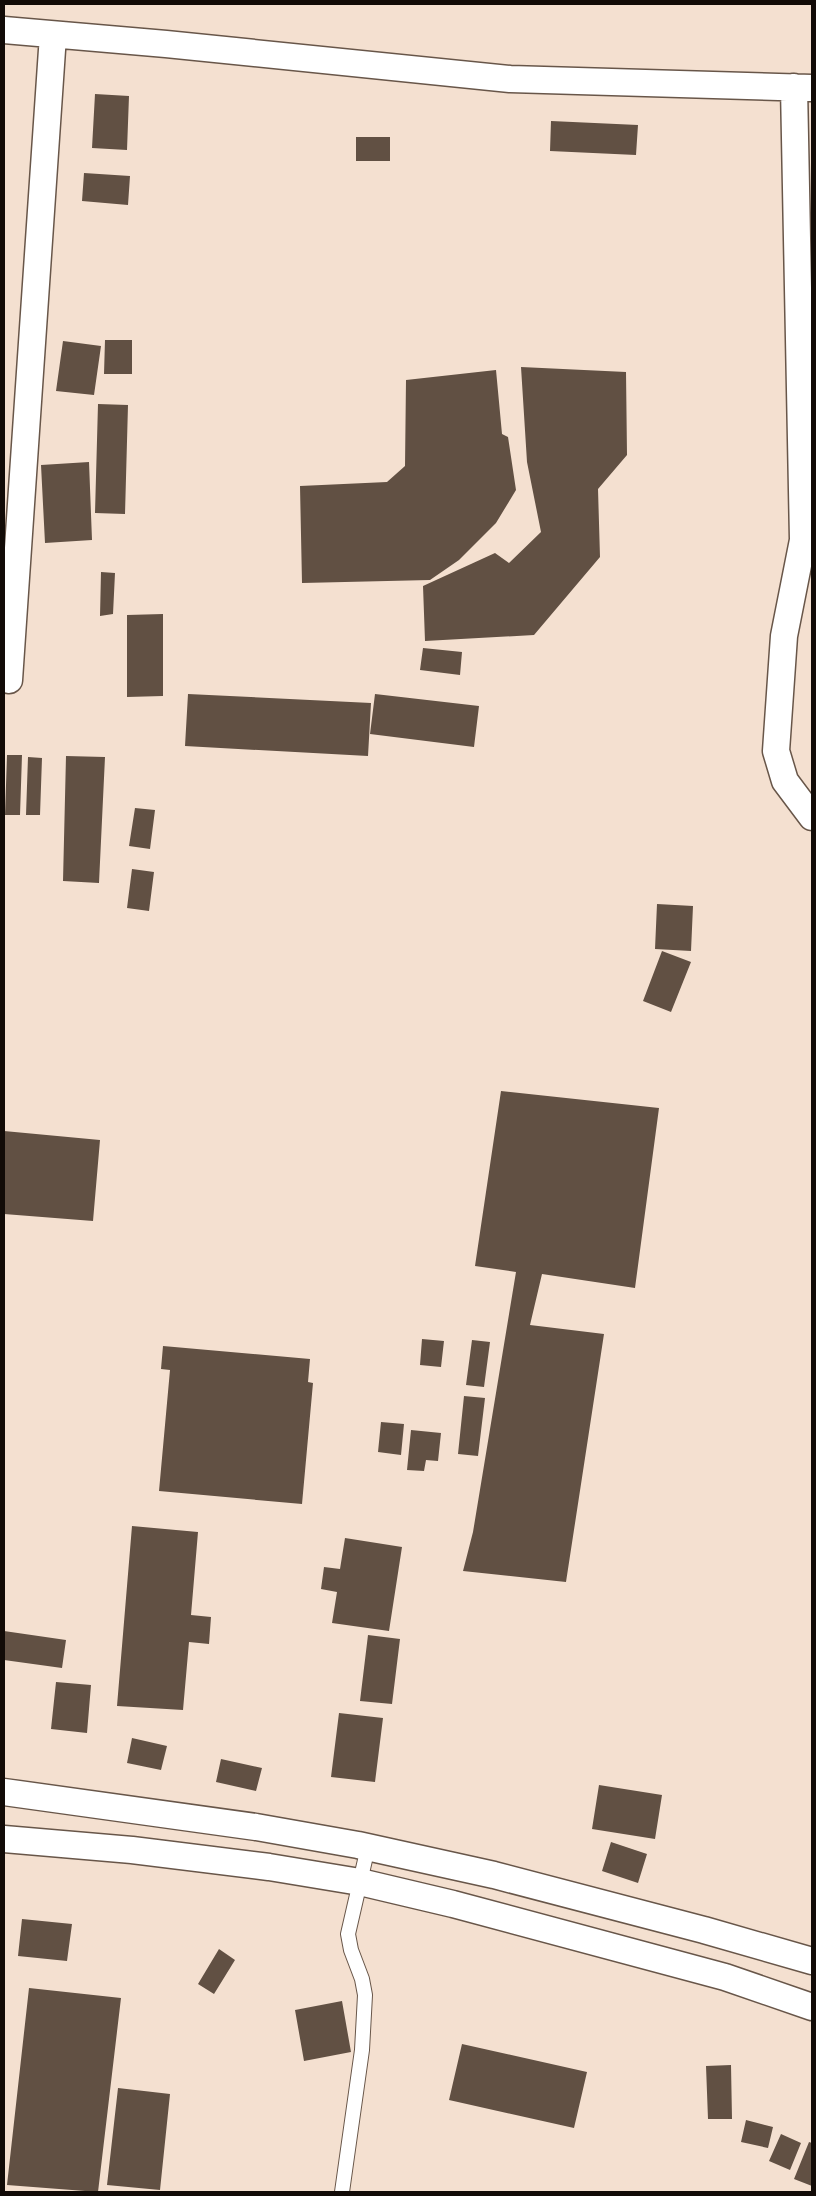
<svg xmlns="http://www.w3.org/2000/svg" width="816" height="2196" viewBox="0 0 816 2196" font-family="'Open Sans',sans-serif">
  <rect width="100%" height="100%" fill="#f4e0d0"/>
  <!-- building -->
  <path fill="#615043" d="M95,94L129,96L127,150L92,148Z
    M551,121L638,125L636,155L550,151Z
    M356,137H390V161H356Z
    M84,173L130,176L128,205L82,201Z
    M105,340H132V374H104Z
    M63,341L101,346L94,395L56,391Z
    M521,367L626,372L627,455L598,489L600,557L534,635L425,641L423,586L495,553L509,563L541,532L527,462Z
    M496,370L502,434L508,437L516,490L496,523L459,560L430,580L302,583L300,486L387,482L405,466L406,380Z
    M98,404L128,405L125,514L95,513Z
    M89,462L92,540L45,543L41,465Z
    M101,572L115,573L113,614L100,616Z
    M163,614V696L127,697V615Z
    M423,648L462,652L460,675L420,670Z
    M188,694L371,703L368,756L185,746Z
    M375,694L479,706L474,747L370,734Z
    M7,755H22L20,815H5Z
    M66,756L105,757L99,883L63,881Z
    M28,757L42,758L40,815H26Z
    M135,808L155,810L150,849L129,846Z
    M132,869L154,872L149,911L127,908Z
    M657,904L693,906L691,951L655,949Z
    M662,951L691,962L671,1012L643,1001Z
    M501,1091L659,1108L635,1288L542,1274L530,1325L604,1334L566,1582L463,1571L473,1532L516,1272L475,1266Z
    M4,1131L100,1140L93,1221L4,1214Z
    M422,1339L444,1341L441,1367L420,1365Z
    M472,1340L490,1342L484,1387L466,1385Z
    M163,1346L310,1359L308,1382L313,1383L302,1504L159,1491L170,1370L161,1369Z
    M464,1396L485,1398L478,1456L458,1454Z
    M381,1422L404,1424L401,1455L378,1452Z
    M411,1430L441,1433L438,1461L426,1460L424,1471L407,1470Z
    M132,1526L198,1532L191,1615L211,1617L209,1644L189,1642L183,1710L117,1706Z
    M345,1538L402,1547L389,1631L332,1623L337,1592L321,1589L324,1567L340,1569Z
    M4,1631L66,1640L62,1668L4,1660Z
    M368,1635L400,1639L392,1704L360,1701Z
    M56,1682L91,1685L87,1733L51,1729Z
    M339,1713L383,1718L375,1782L331,1777Z
    M132,1738L167,1746L161,1770L127,1763Z
    M221,1759L262,1768L256,1791L216,1782Z
    M599,1785L662,1795L655,1839L592,1829Z
    M611,1842L647,1854L638,1883L602,1871Z
    M22,1919L72,1924L67,1961L18,1956Z
    M219,1949L235,1960L214,1994L198,1984Z
    M29,1988L121,1998L98,2192L7,2185Z
    M342,2001L351,2052L304,2061L295,2010Z
    M462,2044L587,2072L574,2128L449,2100Z
    M731,2065L732,2119H708L706,2066Z
    M118,2088L170,2094L160,2190L107,2185Z
    M746,2120L773,2127L768,2148L741,2142Z
    M781,2134L801,2143L790,2170L769,2161Z
    M809,2142L812,2143V2186L794,2179Z"/>
  <g fill="none" stroke-linecap="round" stroke-linejoin="round">
    <defs>
      <path id="lane" d="M342,2192L362,2050L365,1995L362,1979L351,1950L348,1934L368,1847"/>
      <path id="street" d="M4,30L166,44L510,79L812,88
        M794,87L803,540L784,636L776,751L785,781L812,817
        M9,680L53,35
        M4,1792L256,1827L358,1845L494,1875L704,1930L812,1961
        M4,1839L132,1850L269,1867L360,1882L453,1904L725,1977L812,2007"/>
    </defs>
    <!-- lane casing -->
    <use href="#lane" stroke="#685649" stroke-width="16"/>
    <!-- street casing -->
    <use href="#street" stroke="#685649" stroke-width="29"/>
    <!-- lane -->
    <use href="#lane" stroke="#fff" stroke-width="14"/>
    <!-- street -->
    <use href="#street" stroke="#fff" stroke-width="26"/>
  </g>
  <!-- border -->
  <rect width="816" height="2196" fill="none" stroke="#120b07" stroke-width="10"/>
</svg>
